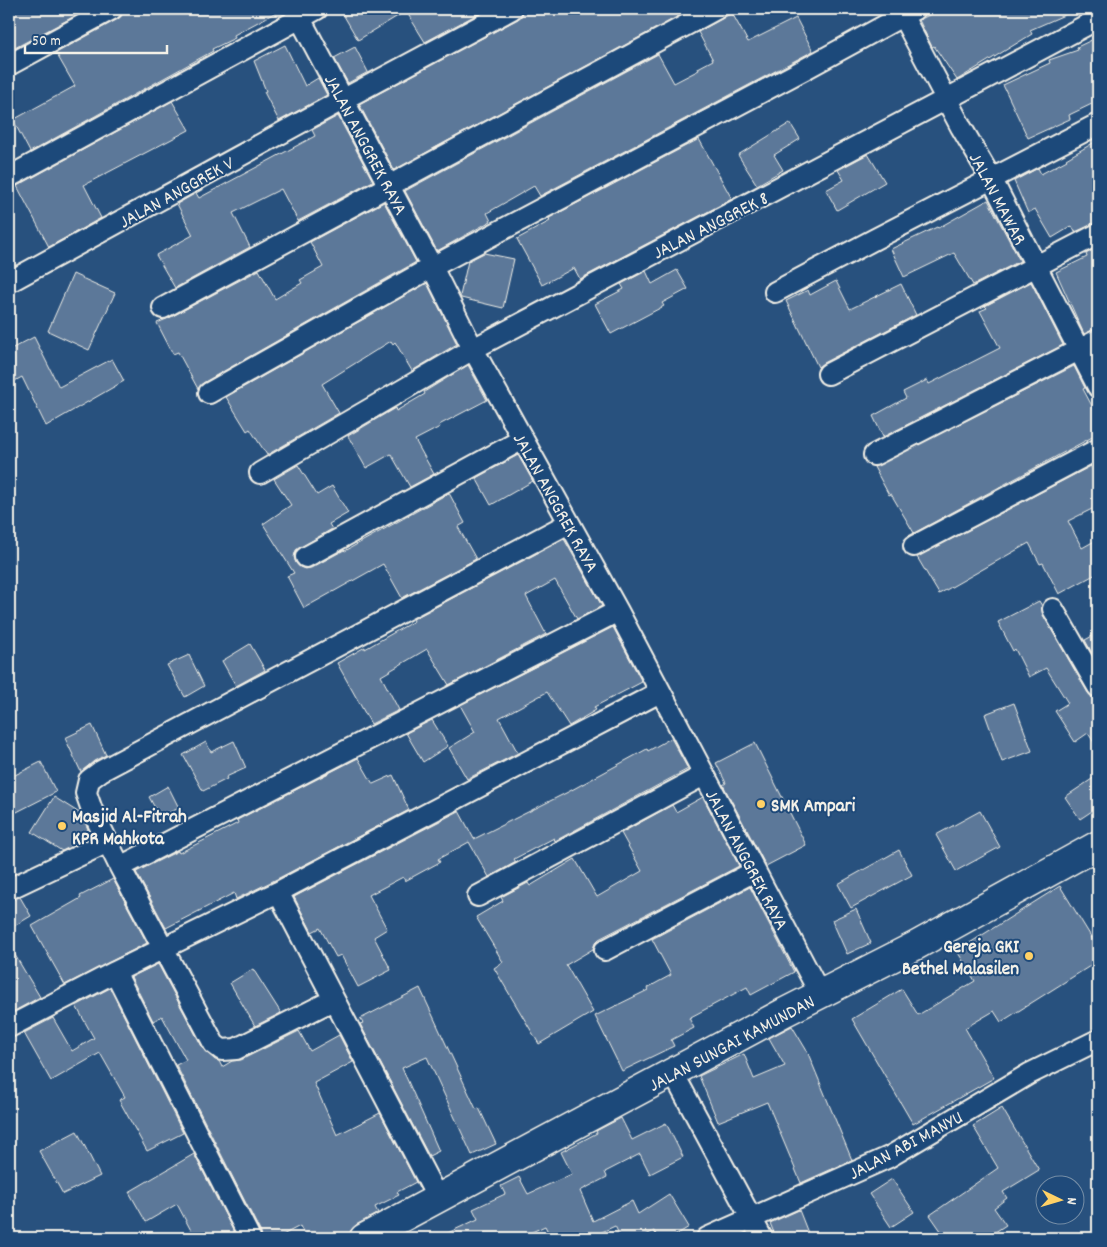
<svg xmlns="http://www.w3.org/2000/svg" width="1107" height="1247" viewBox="0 0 1107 1247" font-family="Dekko,sans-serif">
  <rect width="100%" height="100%" fill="#28517e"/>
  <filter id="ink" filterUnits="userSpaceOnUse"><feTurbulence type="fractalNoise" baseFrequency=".02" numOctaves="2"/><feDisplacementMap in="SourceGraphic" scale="10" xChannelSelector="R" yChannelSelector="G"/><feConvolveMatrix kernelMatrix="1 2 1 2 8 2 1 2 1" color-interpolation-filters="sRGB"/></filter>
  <g filter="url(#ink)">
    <!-- building -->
    <path fill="#5b7899" stroke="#f4f1e8" d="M9,9H88L9,51Z
      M124,9H282L234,35L235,38L212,49L213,51L30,152L13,120L75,86L56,53L118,19L122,15Z
      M340,9H487L425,42L406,11L358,40Z
      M524,9H692L394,170L359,104L518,19L522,15Z
      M941,9H1078L1030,30L1032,34L957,80L934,46L932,47L919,20Z
      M732,13L748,42L796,18L813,51L540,196L534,186L487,213L491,221L437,251L405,191L658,54L674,83L699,70L698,68L713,60L698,32Z
      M1098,37V101L1069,115L1070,119L1028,138L1003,85L1050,63L1049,60L1078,50L1077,47Z
      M285,45L305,86L318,78L327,95L279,121L264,92L266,91L254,61Z
      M355,47L368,72L348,83L334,58Z
      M172,101L189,130L84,185L101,218L49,247L17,186Z
      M338,116L373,181L298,221L281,189L233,213L250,247L175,288L156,255L193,235L177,204L196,193L199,198L315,136L312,130Z
      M790,123L800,139L774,155L783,170L757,185L738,155Z
      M699,139L732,199L580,279L574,268L542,285L517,239L550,221L549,218Z
      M1098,140V222L1075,232L1072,226L1052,238L1035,209L1028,213L1014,181L1038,168L1041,174L1067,160L1066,159Z
      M868,154L885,182L837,210L826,190L844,180L838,170Z
      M988,200L1020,261L973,285L954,253L904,277L891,249L937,227L938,228Z
      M384,202L416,262L203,383L198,389L178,352L173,354L157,323L169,318L259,270L275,299L302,283L300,280L323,267L310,242Z
      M1098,247V328L1084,334L1056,272L1087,257L1086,254Z
      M484,253L514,259L503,308L461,298L460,296L468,261Z
      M677,270L688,289L662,303L664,306L611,334L595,304L624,289L621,284L646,271L652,284Z
      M73,274L115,293L89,350L48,331Z
      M836,281L850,309L901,284L916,315L823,363L818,367L786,301L808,290L810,295Z
      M1031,282L1063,345L883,437L873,416L906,398L903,392L927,380L929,384L1000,348L980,311L987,308L985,306Z
      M427,283L457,344L412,371L395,342L393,344L391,341L322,384L339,413L267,455L250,429L247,431L226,397Z
      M34,337L59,387L112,359L124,381L46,426L22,377L9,384V350Z
      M468,365L487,400L439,425L440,427L415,440L434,474L410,487L391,454L366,468L348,436L395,408L396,411L425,394L424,392Z
      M1074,366L1085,388L1083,389L1098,417V434L914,533L891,494L889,495L874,467Z
      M518,455L533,481L491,505L476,478Z
      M298,465L317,495L332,486L348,513L329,524L332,529L296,550L294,557L296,563L300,567L305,569L311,568L344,550L345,551L449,493L465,523L458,527L476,559L402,598L383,564L304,608L287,576L294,573L263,524L291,505L274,479Z
      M1091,466L1098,481V506L1068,521L1082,548L1098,539V573L1059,594L1043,563L1040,564L1029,543L939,594L917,557Z
      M564,539L602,606L577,619L555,580L526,596L546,634L449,685L427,649L381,676L399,710L371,724L337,663L365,647V649L414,621L413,619Z
      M1039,601L1042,606L1043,615L1088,693L1093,697L1098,699V749L1088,733L1075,742L1055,711L1068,703L1046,668L1029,677L1015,649L1013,651L998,622Z
      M613,627L642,682L594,707L596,710L569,726L547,692L499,718L518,753L467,779L449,748L475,732L460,705Z
      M1098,633V664L1085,640Z
      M250,644L265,670L236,686L222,661Z
      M189,655L204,686L185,697L167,665Z
      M1014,703L1032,751L1002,762L985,714Z
      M432,720L448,746L423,762L406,733Z
      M92,725L106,755L94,761L81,772L65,738Z
      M671,738L688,769L555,841L554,838L514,859L516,862L489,877L469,842L438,859L440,862L405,881L403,877L369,895L387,929L374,937L391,970L358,987L341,955L336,957L320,928L312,932L294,897L459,811L474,839L568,792L647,749L648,751Z
      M234,741L246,768L226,777L227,779L203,791L183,755L206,742L211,752Z
      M755,743L806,845L766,866L723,785L726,783L716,763Z
      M358,758L373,784L393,775L409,810L279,878L236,899L234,893L166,928L136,872L178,851L179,853L238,823L237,820Z
      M41,762L56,792L9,816V778Z
      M1098,775V807L1080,819L1065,797Z
      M168,786L179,808L160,817L149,797Z
      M54,797L81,814L88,829L80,842L62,851L32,832Z
      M703,797L739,866L599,939L595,943L593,949L566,965L593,1012L539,1044L494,968L503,962L476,917L503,901L501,897L528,883L530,886L575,859L597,897L642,871L621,833L672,805L676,812Z
      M980,811L1000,847L956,871L936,835Z
      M899,850L912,875L851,908L838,884Z
      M113,879L147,943L65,985L32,926L81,898L80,896Z
      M1060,886L1098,948V961L1001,1022L994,1011L965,1028L994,1078L913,1124L852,1019L902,989L918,1015L975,981L957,951Z
      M750,887L794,972L751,995L747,987L689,1018L694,1028L671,1040L674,1046L622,1071L595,1016L648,990L647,988L671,975L652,939Z
      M20,897L31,916L9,929V901Z
      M856,909L871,943L847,954L832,920Z
      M9,945L40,997L9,1014Z
      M158,964L204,1050L215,1060L219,1061L222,1067L232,1061L241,1060L299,1031L310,1051L339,1035L353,1062L314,1083L337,1135L380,1113L416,1182L397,1192L399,1195L375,1207L378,1213L356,1225L351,1230L348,1238H306L300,1226L277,1238H262L261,1233L176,1065L186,1060L162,1016L153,1021L131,977Z
      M253,969L281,1013L255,1026L230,983Z
      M110,988L183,1133L147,1151L119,1100L125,1097L100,1053L51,1081L24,1033L53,1018L72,1051L94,1038L76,1006Z
      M420,988L476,1109L479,1108L496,1144L472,1155L427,1057L402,1068L439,1151L429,1156L360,1024L363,1023L360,1019Z
      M792,1026L807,1051L852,1160L801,1183L767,1102L718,1122L699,1076L744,1054L754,1079L785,1066L769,1038Z
      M1002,1108L1039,1170L1003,1192L1007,1198L994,1208L1006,1225L986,1238H946L930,1215L998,1168L973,1126Z
      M621,1118L632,1140L666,1123L683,1157L650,1174L640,1154L605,1172L607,1177L580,1191L593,1221L632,1201L638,1214L669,1194L689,1227L671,1238H658L654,1231L640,1238H621L615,1226L589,1238H551L545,1226L519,1238H437L478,1219L473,1209L505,1194L501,1186L519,1177L528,1194L572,1174L561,1152L597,1133L596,1131Z
      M77,1131L100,1176L63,1194L39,1151Z
      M194,1154L237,1238H195L177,1204L146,1222L129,1192Z
      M892,1179L914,1212L891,1227L869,1194Z
      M799,1210L810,1238H776L770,1223Z"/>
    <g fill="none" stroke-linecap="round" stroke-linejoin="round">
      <defs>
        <path id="minor" d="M295,9L432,267L473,349L618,611L820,994
          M899,9L961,127L992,180L1098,387
          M9,65L112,9
          M9,177L317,9
          M9,282L344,99L512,9
          M775,292L875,239L1098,124
          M163,308L716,9
          M828,374L1098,234
          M209,393L432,267L805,69L915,9
          M874,455L1098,340
          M260,473L473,349L1098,19
          M914,546L1098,449
          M306,557L523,439
          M1053,609L1098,687
          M120,867L618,611
          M9,889L108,842
          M278,892L438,1199
          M478,896L704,775
          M605,950L755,871
          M115,972L250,1238
          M333,1000L236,1049L222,1050L214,1044L120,867L92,810L86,793L89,780L101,771L569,523
          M9,1027L115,972L278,892L660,692
          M673,1073L762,1238
          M707,1238L889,1157L1029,1074L1098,1040"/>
        <path id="secondary" d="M364,1238L785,1012L917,945L1098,845"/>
      </defs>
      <!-- minor casing -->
      <use href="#minor" stroke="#f4f1e8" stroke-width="24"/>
      <!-- secondary casing -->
      <use href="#secondary" stroke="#f4f1e8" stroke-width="31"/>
      <!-- minor -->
      <use href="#minor" stroke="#1f4a7a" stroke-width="20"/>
      <!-- secondary -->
      <use href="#secondary" stroke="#1f4a7a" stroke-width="28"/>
    </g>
  </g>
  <!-- markers -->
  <g fill="#ffd166" stroke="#1f4a7a" stroke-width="2">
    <circle cx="761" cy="804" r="5"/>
    <circle cx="62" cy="826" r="5"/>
    <circle cx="1029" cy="956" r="5"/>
  </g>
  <g text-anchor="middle" stroke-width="4" stroke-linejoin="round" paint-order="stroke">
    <!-- street labels -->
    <g font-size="19" fill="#f4f1e8" stroke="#1f4a7a">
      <text transform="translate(367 144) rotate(62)" y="7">JALAN ANGGREK RAYA</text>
      <text transform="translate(176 191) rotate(-29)" y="7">JALAN ANGGREK V</text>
      <text transform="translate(999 198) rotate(62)" y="7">JALAN MAWAR</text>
      <text transform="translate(710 224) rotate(-27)" y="7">JALAN ANGGREK 8</text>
      <text transform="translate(557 502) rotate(61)" y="7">JALAN ANGGREK RAYA</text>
      <text transform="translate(748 859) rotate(62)" y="7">JALAN ANGGREK RAYA</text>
      <text transform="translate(731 1042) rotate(-28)" y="7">JALAN SUNGAI KAMUNDAN</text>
      <text transform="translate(905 1144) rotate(-28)" y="7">JALAN ABI MANYU</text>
    </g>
    <!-- poi labels -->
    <g font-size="19" font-weight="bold" fill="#f4f1e8" stroke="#1f4a7a" text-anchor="start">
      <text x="771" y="811">SMK Ampari</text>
      <text x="72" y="822">Masjid Al-Fitrah<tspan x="72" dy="22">KPR Mahkota</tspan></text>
      <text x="1019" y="952" text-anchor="end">Gereja GKI<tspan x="1019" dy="22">Bethel Malasilen</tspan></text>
    </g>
  </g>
  <!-- margin -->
  <rect width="1107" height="1247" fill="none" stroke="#1f4a7a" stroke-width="30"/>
  <rect x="15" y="15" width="1077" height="1217" fill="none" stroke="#f4f1e8" stroke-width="2" filter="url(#ink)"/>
  <!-- north arrow -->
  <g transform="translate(1060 1200) rotate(95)"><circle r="24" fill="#1f4a7a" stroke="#748da6"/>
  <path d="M0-4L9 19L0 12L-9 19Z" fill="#ffd166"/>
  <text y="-8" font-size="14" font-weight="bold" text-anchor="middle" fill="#f4f1e8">N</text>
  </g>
  <!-- scale -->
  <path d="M25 45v8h142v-8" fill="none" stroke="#f4f1e8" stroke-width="2.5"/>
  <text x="32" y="45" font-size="15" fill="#f4f1e8" stroke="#1f4a7a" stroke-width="4" paint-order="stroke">50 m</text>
</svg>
